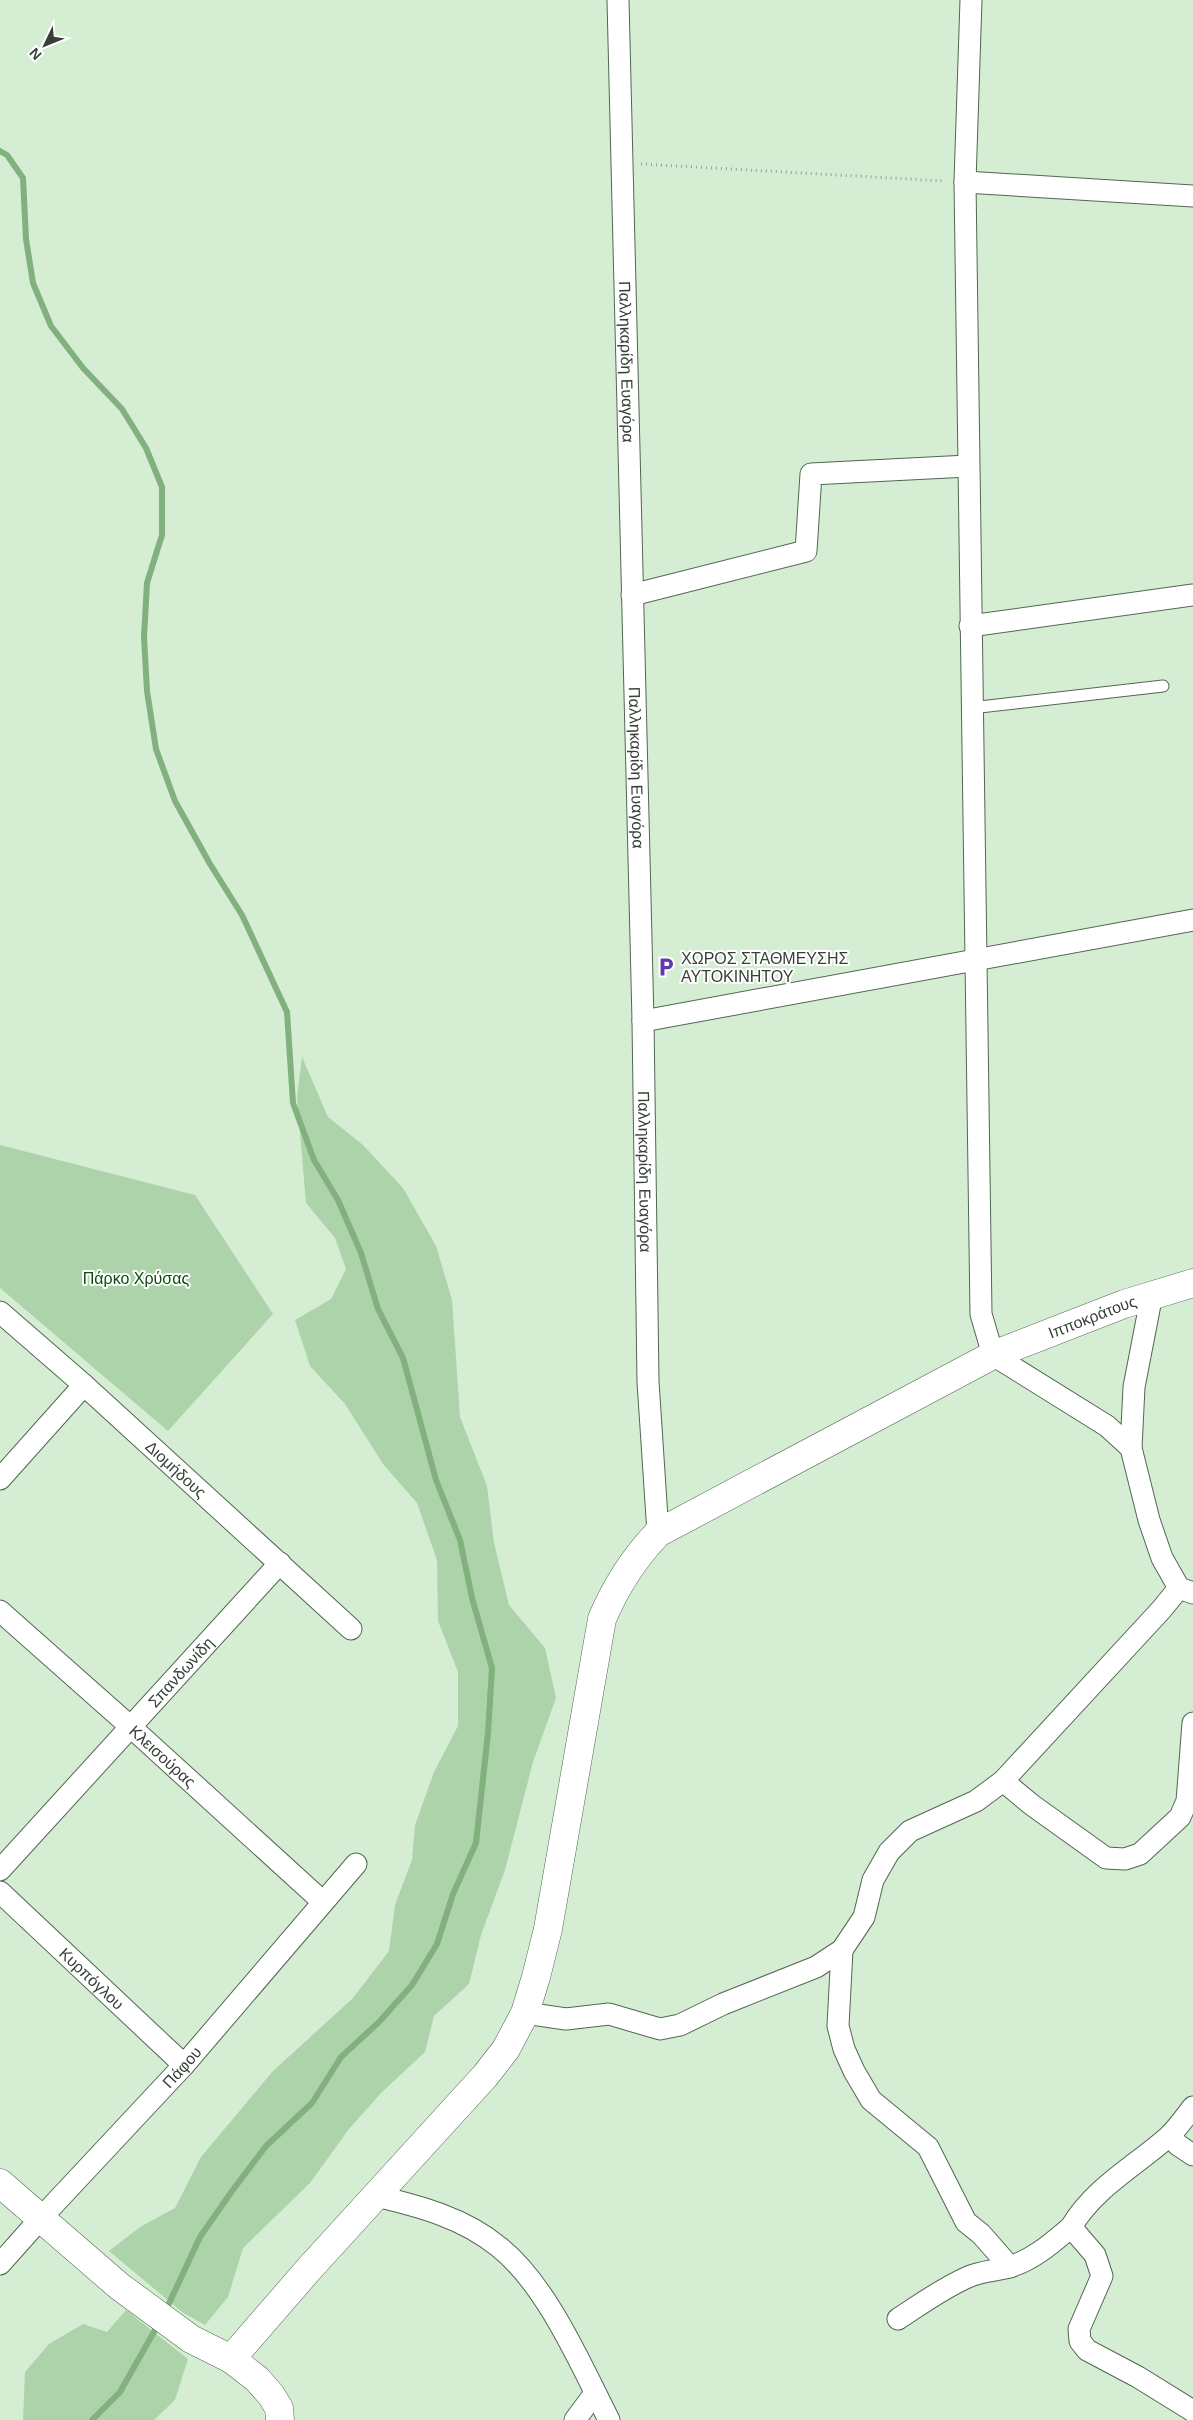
<svg xmlns="http://www.w3.org/2000/svg" width="1193" height="2420" viewBox="0 0 1193 2420" font-family="Helvetica,sans-serif">
  <rect width="100%" height="100%" fill="#d5eed3"/>
  <!-- green -->
  <path fill="#add3aa" d="M302,1057L328,1117L363,1145L403,1188L436,1246L452,1300L460,1417L487,1486L494,1543L509,1605L545,1648L556,1698L533,1762L505,1870L481,1935L469,1984L434,2016L425,2052L381,2093L349,2129L310,2183L243,2248L228,2297L205,2325L182,2312L109,2251L140,2227L175,2208L201,2157L273,2071L353,1998L389,1951L395,1905L412,1860L415,1825L434,1772L458,1726V1672L438,1621L437,1560L417,1503L383,1464L345,1404L310,1366L295,1320L331,1299L346,1269L335,1238L306,1203L297,1097Z
    M0,1145L195,1195L273,1314L168,1431L0,1288Z
    M126,2310L188,2359L175,2400L154,2420H23L25,2372L49,2344L83,2324L107,2332Z"/>
  <g fill="none" stroke-linecap="round" stroke-linejoin="round">
    <!-- stream -->
    <path stroke="#82b07f" stroke-width="6" d="M0,151L7,155L23,178L26,239L33,283L51,326L83,368L122,409L146,448L162,487V535L147,583L144,637L147,691L156,749L175,801L210,864L242,915L287,1012L293,1103L314,1160L338,1200L361,1253L378,1309L403,1358L436,1480L460,1540L472,1598L492,1668L488,1733L476,1843L453,1894L437,1944L412,1985L379,2022L341,2057L312,2103L266,2146L232,2191L200,2237L165,2312
      M92,2420L120,2392L159,2323"/>
    <defs>
      <path id="lane" d="M971,708L1163,686"/>
      <g id="street">
        <path id="s1" d="M618,0L643,1021L648,1382L658,1533"/>
        <path d="M971,0L965,182L981,1314L993,1355L1107,1426L1131,1448"/>
        <path d="M965,182L1193,196"/>
        <path d="M632,595L806,551L811,474L968,466"/>
        <path d="M970,626L1193,595"/>
        <path d="M643,1021L1193,920"/>
        <path d="M1152,1294L1134,1387L1131,1448L1149,1520L1162,1558L1179,1588L1193,1593"/>
        <path id="s2" d="M0,1312L84,1385L351,1629"/>
        <path d="M0,1479L84,1385"/>
        <path id="s3" d="M0,1611L132,1728L323,1902"/>
        <path d="M1003,1781L1032,1805L1106,1858L1125,1859L1140,1854L1180,1817L1187,1801L1193,1723"/>
        <path id="s4" d="M0,1870L280,1563"/>
        <path id="s5" d="M0,1892L184,2065"/>
        <path d="M842,1950L838,2026L844,2049L854,2071L871,2100L928,2147L966,2222L981,2234L1010,2267"/>
        <path d="M525,2013L566,2019L609,2014L660,2029L680,2025L723,2004L816,1967L842,1950L864,1917L873,1880L889,1852L910,1831L976,1801L1003,1781L1161,1610L1179,1588"/>
        <path d="M1193,2107C1185,2117 1177,2129 1168,2137C1134,2167 1094,2188 1071,2227L1095,2255L1102,2276L1079,2329L1080,2341L1087,2350L1138,2377L1193,2411"/>
        <path d="M1170,2136L1178,2145L1193,2155"/>
        <path d="M376,2196C419,2206 464,2218 499,2247C547,2285 581,2365 609,2420"/>
        <path id="s6" d="M0,2264L41,2218L184,2065L356,1864"/>
        <path d="M898,2319C921,2304 943,2288 968,2277C981,2271 995,2271 1009,2267C1033,2260 1052,2243 1071,2227"/>
        <path d="M575,2420L595,2393"/>
      </g>
      <g id="secondary">
        <path d="M0,2183L119,2286L191,2339L231,2359L257,2379L271,2395L279,2408L280,2420"/>
        <path id="s7" d="M231,2359L309,2269L485,2076L506,2049L525,2013L536,1977L548,1929L602,1619C616,1586 633,1559 658,1533L993,1355L1124,1304L1193,1283"/>
      </g>
    </defs>
    <!-- lane casing -->
    <use href="#lane" stroke="#526751" stroke-width="13"/>
    <!-- street casing -->
    <use href="#street" stroke="#526751" stroke-width="23"/>
    <!-- secondary casing -->
    <use href="#secondary" stroke="#526751" stroke-width="29"/>
    <!-- path -->
    <path stroke="#90a28f" stroke-width="3" stroke-dasharray="1 4" stroke-linecap="butt" d="M641,164L945,181"/>
    <!-- lane -->
    <use href="#lane" stroke="#fff" stroke-width="11"/>
    <!-- street -->
    <use href="#street" stroke="#fff" stroke-width="21"/>
    <!-- secondary -->
    <use href="#secondary" stroke="#fff" stroke-width="28"/>
  </g>
  <!-- icons -->
  <defs>
    <symbol id="parking-bare" viewBox="-9 -9 18 18"><path d="M-3.5-5.5H1a3.5 3.5 0 0 1 0 7H-1V5.5H-3.5ZM-1-3.4V-.6H.8a1.4 1.4 0 0 0 0-2.8Z" fill="#6139b1" stroke="#fff" stroke-width="2.5" paint-order="stroke"/></symbol>
  </defs>
  <g fill-rule="evenodd">
    <use href="#parking-bare" x="652" y="953" width="28" height="28"/>
  </g>
  <g text-anchor="middle" stroke-width="4" stroke-linejoin="round" paint-order="stroke">
    <!-- street labels -->
    <g font-size="16" fill="#364036" stroke="#fff">
      <text dy="6" stroke="none"><textPath href="#s1" startOffset="362">Παλληκαρίδη Ευαγόρα</textPath></text>
      <text dy="6" stroke="none"><textPath href="#s1" startOffset="768">Παλληκαρίδη Ευαγόρα</textPath></text>
      <text dy="6" stroke="none"><textPath href="#s1" startOffset="1172">Παλληκαρίδη Ευαγόρα</textPath></text>
      <text dy="6" stroke="none"><textPath href="#s7" startOffset="1446">Ιπποκράτους</textPath></text>
      <text dy="6" stroke="none"><textPath href="#s2" startOffset="236">Διομήδους</textPath></text>
      <text dy="6" stroke="none"><textPath href="#s4" startOffset="268">Σπανδωνίδη</textPath></text>
      <text dy="6" stroke="none"><textPath href="#s3" startOffset="218">Κλεισούρας</textPath></text>
      <text dy="6" stroke="none"><textPath href="#s5" startOffset="126">Κυρπόγλου</textPath></text>
      <text dy="6" stroke="none"><textPath href="#s6" startOffset="268">Πάφου</textPath></text>
    </g>
    <!-- poi labels -->
    <g font-size="16" fill="#364036" stroke="#fff" text-anchor="start">
      <text x="681" y="964">ΧΩΡΟΣ ΣΤΑΘΜΕΥΣΗΣ<tspan x="681" dy="18">ΑΥΤΟΚΙΝΗΤΟΥ</tspan></text>
    </g>
    <!-- park labels -->
    <g font-size="16" fill="#094d0c" stroke="#fff">
      <text x="136" y="1284">Πάρκο Χρύσας</text>
    </g>
  </g>
  <!-- north arrow -->
  <g transform="translate(45 45) rotate(227)" stroke="#ffffff" stroke-width="4" paint-order="stroke">
  <path d="M0-4L9 19L0 12L-9 19Z" fill="#364036"/>
  <text y="-8" font-size="14" font-weight="bold" text-anchor="middle" fill="#364036">N</text>
  </g>
</svg>
